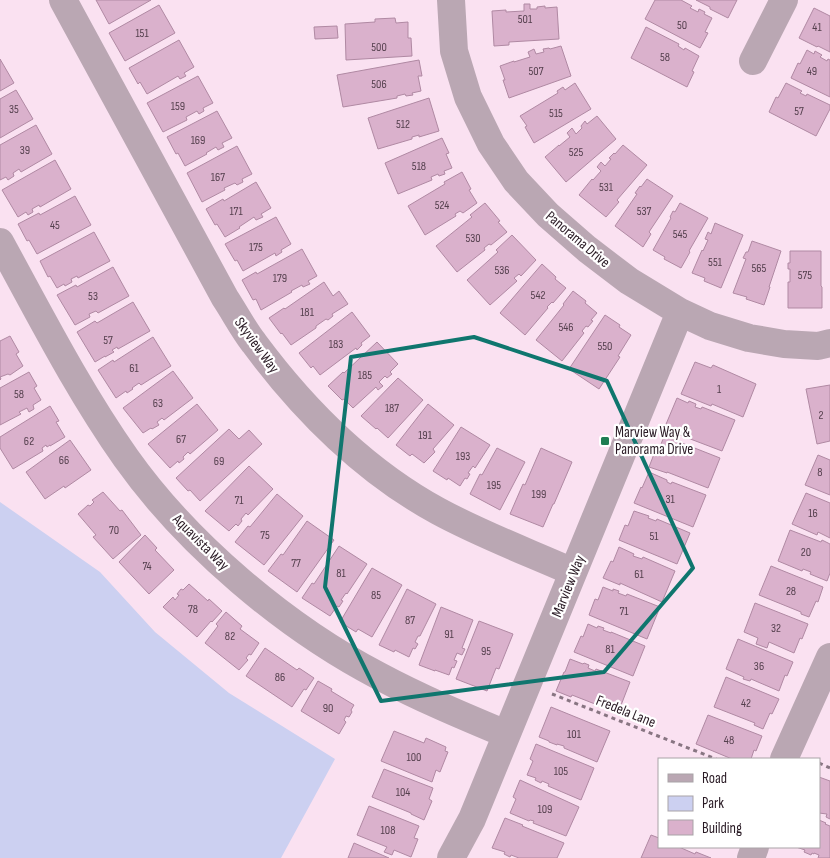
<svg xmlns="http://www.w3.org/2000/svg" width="830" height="858" viewBox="0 0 830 858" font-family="'Sofia Sans Condensed',sans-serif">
  <rect width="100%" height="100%" fill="#fae1f1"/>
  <!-- green -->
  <path fill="#ccd0f1" d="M0,502L100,572L155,632L229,693L335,759L281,858H0Z"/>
  <!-- building -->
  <path fill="#dab1cc" stroke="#b089a3" d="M96,0H151L109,24Z
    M655,0H681L692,6L690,8L698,12L699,9L705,12L704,14L712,18L705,32L708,33L700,48L645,19Z
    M696,0H737L728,18L710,9V7Z
    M524,4H530V9H537V7L545,6V8L557,7L559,39L509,42V45L494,46L492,11L506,10V12L524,11Z
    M159,5L175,33L125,61L109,33Z
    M814,8L830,16V52L818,46L817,47L799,38Z
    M395,18L396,23L408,22V38H411L412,56L346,60L345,24L375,22V19Z
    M337,26L338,38L315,39L314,27Z
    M646,27L679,44L678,46L684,50L685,48L699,56L692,71L694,72L687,87L631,58Z
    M179,40L194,67L184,73L186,76L180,79L178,76L147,94L140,82L138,84L129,68Z
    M561,46L571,76L509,98L503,80H505L500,66L514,61V62L530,57L528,52L534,49L536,54L544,52L543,49L549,48L550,49Z
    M807,50L814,54L815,51L822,55L820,57L827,61L828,59L830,60V97L791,78L798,63L800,64Z
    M0,59L14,83L0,91Z
    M419,60L422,76H418L421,91L412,93L413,95L406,96L405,94L397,96V98L343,107L337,75Z
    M198,76L213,103L203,108L204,111L199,114L197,111L186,117L187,120L163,132L147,103Z
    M575,83L591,109L534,143L525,127L527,126L520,116L558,93L557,91L563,87L565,90Z
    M786,83L802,91L800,93L806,96L807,94L830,105V109L816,136L769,112L776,97L778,98Z
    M16,90L33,119L0,138V99Z
    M429,98L439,131L419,137V135L412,137V139L378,149L368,118Z
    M217,111L232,138L222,143L224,147L218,150L216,147L206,153L207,154L185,166L178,153L176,154L167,137Z
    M597,116L616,139L566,182L545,157L559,145V146L570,137L567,133L572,128L576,134L582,128L581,126L585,121L587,124Z
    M36,125L52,154L21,172L19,169L13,173L14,176L8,180L6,177L0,180V145Z
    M442,138L449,153L446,154L452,168L444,171L445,174L439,176L438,174L431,177L432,180L398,194L385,163Z
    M623,145L647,165L617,200L619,202L606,217L579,195L592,179L593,180L601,171L597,167L601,162L605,166L611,159L609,158L614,153L615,154Z
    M237,146L252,174L242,179L243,182L237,185L235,183L224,188L225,190L202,202L187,173Z
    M55,160L71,189L40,207L39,205L32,209L33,212L28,215L26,212L18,217L2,190Z
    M462,172L471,189L469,190L477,203L463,213L460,211L455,214L456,216L425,235L408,206L445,184L444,182Z
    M647,179L673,196L649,232L651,234L643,247L615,226L637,194L635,193L640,186L641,187Z
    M256,182L271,208L261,214L263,217L256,220L254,217L239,227L240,228L225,237L217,224L215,225L206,209L223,199L224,201Z
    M75,196L91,225L37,254L29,240L27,241L18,224L39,213L40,215Z
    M485,203L500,221L498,222L507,232L491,245L489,244L484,248L485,250L457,272L436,246L472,217L470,215Z
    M680,203L708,218L689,251L690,252L681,268L664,259L665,257L653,250L671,218L670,217L673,211L675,212Z
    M276,217L291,244L281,250L282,252L276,256L275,253L243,271L237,260L235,261L225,244Z
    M715,223L743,235L721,288L704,281L705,278L692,273L702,250L703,251L708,240L705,239L708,232L711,234Z
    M94,232L110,261L78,278L77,276L71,279L72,282L65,286L64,284L57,288L50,276L48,277L40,261Z
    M512,235L536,260L521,276L519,274L514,278L517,281L490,305L467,280L498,252L496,250Z
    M752,241L781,251L769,287H770L764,305L746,299L747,297L733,293L746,259L743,258L746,252H748Z
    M302,249L317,276L308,281L310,284L303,287L302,285L291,291L292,292L261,310L256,299L253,300L242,280L256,272L257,274Z
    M790,251H821V286L822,287V308H788V282H790V269H788V263H790Z
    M542,264L556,277L555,279L566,288L553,303L552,302L547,307L548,308L525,335L500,313Z
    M113,267L129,296L98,313L96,311L89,314L90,317L75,325L57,295L76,285L77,287Z
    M324,282L333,296L339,291L348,304L332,314L333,316L328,320L326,319L316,326V328L291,345L282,333L281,334L269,318L284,308L285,309Z
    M573,291L586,301L585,303L597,313L591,320L593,321L588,327L586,326L582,331L584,333L562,361L536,340L564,305L563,304Z
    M133,302L150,331L118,349L117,347L112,350L114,352L105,357V356L95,362L77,332L95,321L97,323Z
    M352,312L370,336L361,343L362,345L357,350L356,348L320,375L313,366L311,368L299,353Z
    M605,315L620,325L619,327L631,335L618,356L620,357L599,389L569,369Z
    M10,336L19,352L16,354L23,366L10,375L8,374L0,377L1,379L0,380V341Z
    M153,337L171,366L141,385L139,383L132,388L133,389L127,393L126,391L116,398L98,370L113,360L114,362Z
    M377,342L398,364L390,372L392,374L387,378L385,376L379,382L383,386L378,390L376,387L353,408L344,399L342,400L328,386L343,372L344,373Z
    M695,362L711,368L713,365L756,384L743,417L712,404L711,406L681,394Z
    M173,371L193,398L164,420L162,418L157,422L159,425L152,429L151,428L143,433L123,408Z
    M29,372L37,386L34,388L41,400L33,405L34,409L29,412L27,408L19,412L21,414L0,425V388Z
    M398,378L423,400L388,438L377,428L376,429L361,416Z
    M830,385V441L817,444L806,389Z
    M677,398L688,403L689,401L696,404L695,407L701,409L702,407L735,420L722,451L664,429Z
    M197,404L218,430L190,454L188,452L183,457L184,459L179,463L178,461L170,468L148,444Z
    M428,404L454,425L433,449L435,452L424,463L412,454L410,456L396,445Z
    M50,406L59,421L56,422L65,437L50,446V445L47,447L46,445L42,448L43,451L13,469L0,448V437Z
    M461,427L490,445L475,468L473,466L468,473L470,474L467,479L465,478L460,486L448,478L447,480L433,471Z
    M229,429L239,439L249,430L262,444L200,501L190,490L188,491L176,478Z
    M664,436L720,458L708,488L667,472V473L649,467L656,449L659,450Z
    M70,440L91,470L65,488L64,486L45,499L26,472Z
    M497,448L525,462L500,510L470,494L480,474L482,475Z
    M541,448L572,462L554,504H553L543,527L510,514L523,484L525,485Z
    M818,455L830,460V495L805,485Z
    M249,466L273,489L248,515L246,513L241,519L242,521L238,526L236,524L229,531L205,511Z
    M649,472L667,480V482L671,484L672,482L706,495L693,527L634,503L641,487L642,488Z
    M103,492L120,511L122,510L141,535L113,559L93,537L96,535L78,514L88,505L90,506L94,502L92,500Z
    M806,493L830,503V538L818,532L817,535L792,524Z
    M277,494L303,516L264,565L235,542L248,526L250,527Z
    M634,511L649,516L648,518L656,521L657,519L690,533L677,564L619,540L625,525L628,526Z
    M307,521L334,540L297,592L268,571L281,554L283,555Z
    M790,530L821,542L822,540L830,544V573L827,581L810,574L811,572L803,569L802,571L778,561Z
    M145,535L157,548L155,550L174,570L149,594L119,562Z
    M339,546L367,564L347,594L346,593L341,600L343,601L339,607L337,606L330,616L302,598L312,583L314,584Z
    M619,547L634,554L633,556L642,559L643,557L675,571L662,602L620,583V585L603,578L611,561L613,562Z
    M771,566L823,587L818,602L816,601L809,617L801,614V612L759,595Z
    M372,568L402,585L372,637L358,629L356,632L340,622Z
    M189,584L208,601L209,599L222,611L212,622L211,621L197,637L163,607L173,597L175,600L179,595L177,594L181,589L183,590Z
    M603,587L613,591V589L619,591L618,593L626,596L627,594L660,607L647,639L589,615L595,599L598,600Z
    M407,589L436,604L420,636H418L415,642L418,644L415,649L413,648L409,657L395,650L394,652L379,645Z
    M755,603L808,624L802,639L800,638L794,653L769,642L767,648L756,644L758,638L744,632Z
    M441,607L473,620L462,648L465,649L462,655L457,653L454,660L457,661L454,668L452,667L449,675L435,670V671L419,665Z
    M226,612L242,626L240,629L259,643L251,655L249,654L246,658L248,660L239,670L205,643L218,626L216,624Z
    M479,621L513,634L499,669L496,668L487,691L456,679Z
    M588,624L597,628L598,626L604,628L603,630L611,633V632L645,646L633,676L574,652L581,636L583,637Z
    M738,639L793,662L787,676L785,675L779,691L751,679L750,681L743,679L744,677L726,669Z
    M265,648L297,670L299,668L314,678L306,690L304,689L292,707L246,676Z
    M570,659L583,664L584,663L589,665L588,668L595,671L596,669L630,682L618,713L572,695L571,697L556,691L564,672H565Z
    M726,677L779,699L772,714L770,713L763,729L754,725L755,723L714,707Z
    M318,681L332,689L331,691L354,705L351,710L352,712L349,717L346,716L344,720L346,722L339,734L301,711Z
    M551,707L610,731L597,762L564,748V746L557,744V745L549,742V741L539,737Z
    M708,715L762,736L756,751L754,750L751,759H732L696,744Z
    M394,731L424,743L426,738L446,747L445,751L448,752L440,772L436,770L432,782L381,761Z
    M536,744L594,768L581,800L548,786L549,784L542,781L541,783L535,780L536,778L527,775L533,761L530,759Z
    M384,769L433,788L429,799L432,801L424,820L411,814V813L372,797Z
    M819,777L830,781V819L826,817L827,814L819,813Z
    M520,780L579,807L566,836L533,823L534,821L530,820L529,821L510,813L516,799L513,797Z
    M369,806L419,826L414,838L418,839L411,857L394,850L392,855L384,852L387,847L357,835Z
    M505,818L523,825L522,826L564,843L557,858H519L511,855L510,857L504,854L505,852L492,848Z
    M819,820L826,823L825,824L830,826V858H818L819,855L814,853V854L812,853L811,855L804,852L805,850L796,847H819Z
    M651,835L659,838V847H679L695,854L696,852L711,858H641Z
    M354,843L389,858H348Z"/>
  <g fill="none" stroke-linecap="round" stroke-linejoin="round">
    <!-- path -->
    <path stroke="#887582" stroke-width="3" stroke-dasharray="4 4" stroke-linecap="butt" d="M552,694L716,759
      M819,763L830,768"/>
    <!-- minor -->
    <path stroke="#baa7b3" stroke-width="28" d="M63,0L225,298C235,313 243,329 254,343C303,409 365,471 438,511C482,535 528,552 573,572
      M451,0L454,51L468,97L491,144L516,181L548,215L587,249L629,281L680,312L710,326L749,338L784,344L818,346L830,343
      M753,61L784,0
      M0,242C40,315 78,390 126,458C187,544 285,627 379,676C420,698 463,716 506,734
      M784,759L830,657
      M451,858L472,819L680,312
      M751,858L755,847"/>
  </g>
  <!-- marked area -->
  <path fill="none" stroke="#0f766e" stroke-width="4" stroke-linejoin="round" d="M474,337L607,381L693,568L604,672L381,701L325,587L351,357Z"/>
  <!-- markers -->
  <rect fill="#1f7d53" stroke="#fff" stroke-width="2" x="600" y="436" width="10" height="10" rx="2.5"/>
  <g text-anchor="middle" stroke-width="4.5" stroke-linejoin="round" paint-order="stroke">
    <!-- number labels -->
    <g font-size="12" fill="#55404e">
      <text x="525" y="23">501</text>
      <text x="682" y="29">50</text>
      <text x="817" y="31">41</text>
      <text x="142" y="37">151</text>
      <text x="379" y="51">500</text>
      <text x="665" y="61">58</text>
      <text x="536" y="75">507</text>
      <text x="812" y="75">49</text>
      <text x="379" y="88">506</text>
      <text x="178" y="110">159</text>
      <text x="14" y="113">35</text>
      <text x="799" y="115">57</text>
      <text x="556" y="117">515</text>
      <text x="403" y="128">512</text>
      <text x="198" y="144">169</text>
      <text x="25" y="154">39</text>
      <text x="576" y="156">525</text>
      <text x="419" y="170">518</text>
      <text x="218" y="181">167</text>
      <text x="606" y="191">531</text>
      <text x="442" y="209">524</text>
      <text x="236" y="215">171</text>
      <text x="644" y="215">537</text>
      <text x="55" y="229">45</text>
      <text x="680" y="238">545</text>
      <text x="473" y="242">530</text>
      <text x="256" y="251">175</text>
      <text x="715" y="266">551</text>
      <text x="759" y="272">565</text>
      <text x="502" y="274">536</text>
      <text x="805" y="279">575</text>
      <text x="280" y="282">179</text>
      <text x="538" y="299">542</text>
      <text x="93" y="300">53</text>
      <text x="307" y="316">181</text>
      <text x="566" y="331">546</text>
      <text x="108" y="344">57</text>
      <text x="336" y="348">183</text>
      <text x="605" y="350">550</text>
      <text x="134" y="372">61</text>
      <text x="365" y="379">185</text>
      <text x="719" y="393">1</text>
      <text x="19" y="398">58</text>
      <text x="158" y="407">63</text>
      <text x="392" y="412">187</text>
      <text x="821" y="419">2</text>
      <text x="425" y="439">191</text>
      <text x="181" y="443">67</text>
      <text x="29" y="445">62</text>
      <text x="463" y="460">193</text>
      <text x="64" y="464">66</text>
      <text x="219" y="465">69</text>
      <text x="820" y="476">8</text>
      <text x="494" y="489">195</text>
      <text x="539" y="498">199</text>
      <text x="670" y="503">31</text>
      <text x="239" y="504">71</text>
      <text x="813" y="517">16</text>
      <text x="114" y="534">70</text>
      <text x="265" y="539">75</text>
      <text x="654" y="540">51</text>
      <text x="806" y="556">20</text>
      <text x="296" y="567">77</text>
      <text x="147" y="570">74</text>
      <text x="341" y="577">81</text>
      <text x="639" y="578">61</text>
      <text x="791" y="595">28</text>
      <text x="376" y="599">85</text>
      <text x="193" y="613">78</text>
      <text x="624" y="615">71</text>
      <text x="410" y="624">87</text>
      <text x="776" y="632">32</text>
      <text x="449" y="638">91</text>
      <text x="230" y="640">82</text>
      <text x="610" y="653">81</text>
      <text x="486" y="655">95</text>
      <text x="759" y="670">36</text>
      <text x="280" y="681">86</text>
      <text x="746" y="707">42</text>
      <text x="328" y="712">90</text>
      <text x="574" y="738">101</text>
      <text x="729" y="744">48</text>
      <text x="414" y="761">100</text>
      <text x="561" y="775">105</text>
      <text x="403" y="796">104</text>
      <text x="545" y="813">109</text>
      <text x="388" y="834">108</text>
    </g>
    <!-- street labels -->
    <g font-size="15" fill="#291a24" stroke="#fff">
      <text transform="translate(578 239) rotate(40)" y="5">Panorama Drive</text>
      <text transform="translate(257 345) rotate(54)" y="5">Skyview Way</text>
      <text transform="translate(201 542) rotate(45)" y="5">Aquavista Way</text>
      <text transform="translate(568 586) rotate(-68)" y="5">Marview Way</text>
      <text transform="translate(626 711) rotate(22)" y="5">Fredela Lane</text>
    </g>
    <!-- poi labels -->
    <g font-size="15" fill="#291a24" stroke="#fff" text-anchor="start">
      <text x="615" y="437">Marview Way &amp;<tspan x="615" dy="17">Panorama Drive</tspan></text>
    </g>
  </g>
  <!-- legend -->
  <rect x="658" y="758" width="162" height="90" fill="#ffffff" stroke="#a9a3a7"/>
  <rect x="668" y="774" width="25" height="8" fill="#baa7b3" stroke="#a9a3a7"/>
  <text x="702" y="783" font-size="15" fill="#291a24">Road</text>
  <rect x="668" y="796" width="25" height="15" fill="#ccd0f1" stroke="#a9a3a7"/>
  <text x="702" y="808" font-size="15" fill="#291a24">Park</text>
  <rect x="668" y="820" width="25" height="15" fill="#dab1cc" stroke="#a9a3a7"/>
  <text x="702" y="833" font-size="15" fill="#291a24">Building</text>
</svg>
